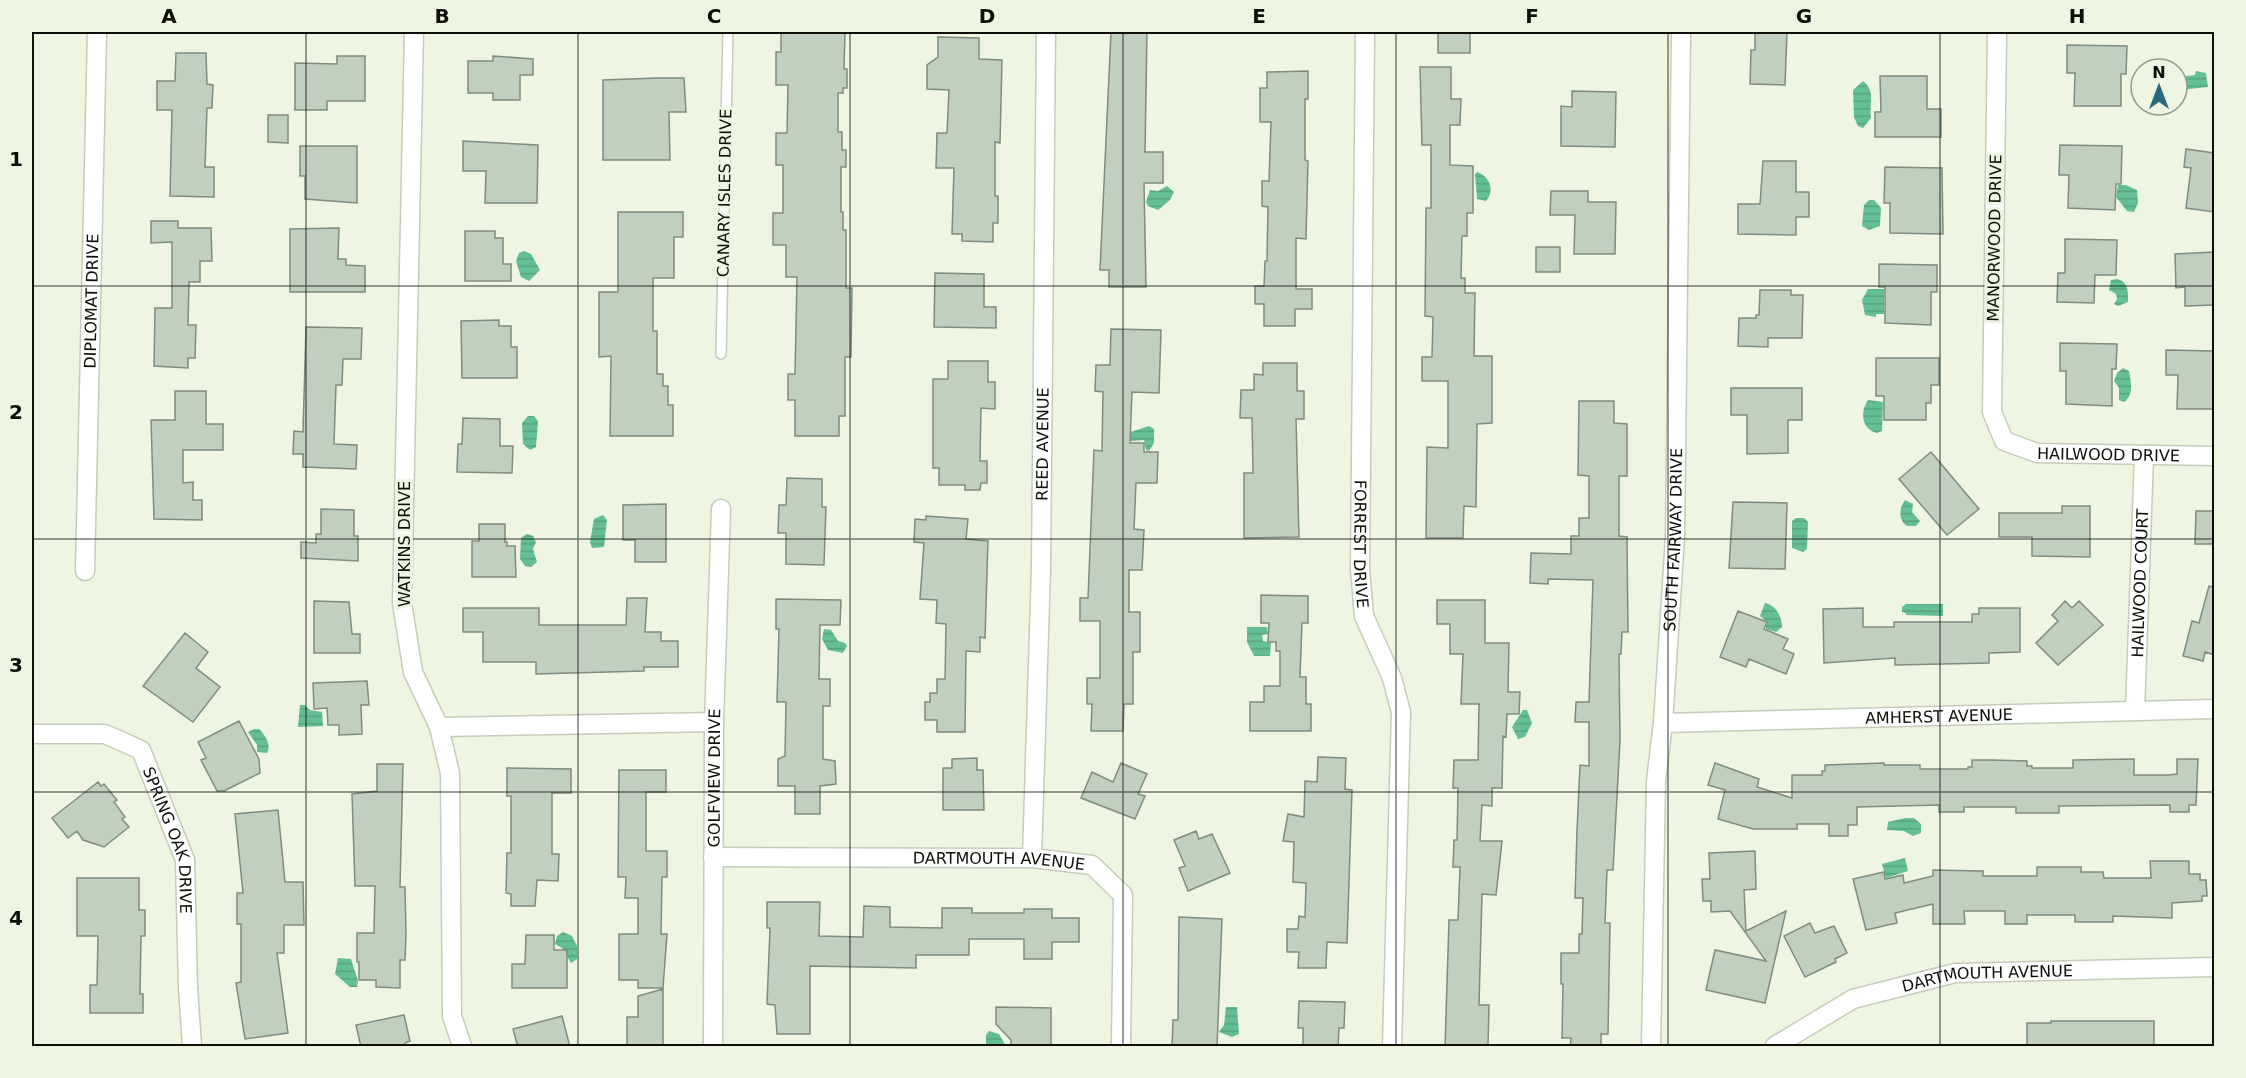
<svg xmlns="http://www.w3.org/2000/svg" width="2246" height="1078" viewBox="0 0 2246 1078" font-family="'DejaVu Sans',sans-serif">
  <defs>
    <pattern id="water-rules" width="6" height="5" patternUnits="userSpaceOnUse" patternTransform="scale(1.5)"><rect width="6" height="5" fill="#65bf94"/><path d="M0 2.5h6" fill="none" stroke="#56a37e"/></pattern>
  </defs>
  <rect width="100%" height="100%" fill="#eef6e2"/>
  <!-- water -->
  <path fill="url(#water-rules)" d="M2196,71L2206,73L2208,87L2179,90L2178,77L2195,75Z
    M1863,81C1876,91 1869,103 1871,118L1863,128L1858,126L1854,117L1853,90Z
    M1477,172C1490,176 1495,191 1486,201L1477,199L1475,174Z
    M2118,185H2126L2137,190L2138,203L2134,212L2127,211L2116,197Z
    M1167,186L1174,192L1170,200L1158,210L1148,206L1146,202L1150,190L1158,191Z
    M1869,200H1874L1881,208L1880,226L1869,230L1862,226L1864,205Z
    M524,251L531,254L540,270L529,281L521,277L516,261L519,253Z
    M2117,279C2129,282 2128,292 2128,302L2118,306L2114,304L2117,299L2116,294L2109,290L2111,280Z
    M1868,289H1884V314H1876V317L1865,315L1862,300Z
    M2123,368L2129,371C2131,382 2134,395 2124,402L2119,400V388L2114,381L2117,373Z
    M1868,400L1883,402L1882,431L1877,433C1861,429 1860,411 1868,400Z
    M528,416H534L538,421L536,447L530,450L523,444L522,423Z
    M1149,426L1154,429V443L1149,451L1146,450L1144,440L1131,441V432Z
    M1905,500L1913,504L1912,512L1920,521L1916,526H1907C1898,520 1899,508 1905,500Z
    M603,515L607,520L604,547L592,548L590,542L594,519Z
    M1796,518H1804L1808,522L1807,549L1803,552L1792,548V521Z
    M527,534L533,536L536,542L533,549L537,562L531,567L525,566L520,559L521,538Z
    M1765,603C1776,605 1782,617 1782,627L1776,632L1766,629V621L1760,616Z
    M1906,604H1943V616L1906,615V613L1902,612V607Z
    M1247,627H1267L1268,634L1262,635L1263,641L1271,643L1270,656H1254L1247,642Z
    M824,629L831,630L838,641L845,643L847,646L843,653L828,650L822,639Z
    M300,705H305L310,710L322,712L323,726L298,727Z
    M1523,710H1527L1532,723L1525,737L1518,739L1512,727Z
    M254,729H259C265,735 272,745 267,753L257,752V745L248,732Z
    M1905,818H1914L1921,824V833L1913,836L1904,831L1887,830L1888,822Z
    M1905,858L1908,871L1886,878L1882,864Z
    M563,932L572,936L577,946V959L571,963L562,948L555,944L557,936Z
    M338,958L351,959L358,981L357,987H350L335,974Z
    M1226,1007H1237L1239,1034L1232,1037L1219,1032L1224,1025Z
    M989,1031L999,1034L1006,1046H986V1035Z"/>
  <!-- building -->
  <path fill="#c0cfbe" stroke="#7f8d7e" stroke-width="1.5" d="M781,32H845L844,69H847V88H843V93H838V132H842V150H846V167H841V212H843V230H846V288H852L851,357H845V416H839V436H795V400H788V374H795L797,277H786V245H773V213H783V165H776V133H787L788,85H776V52H781Z
    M1111,32H1147L1145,152H1163V183H1144L1146,287H1109V270H1100Z
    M1438,32H1470V53H1438Z
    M1755,32H1787L1785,85L1750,84L1751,50H1755Z
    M938,37L979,38V59L1002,60L1000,143L995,142V196H998V223H993V242L962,241V234H952L954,168H936L937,133H947L949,90L927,89V65L938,57Z
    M2067,45L2127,46L2126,74H2121V106H2074L2075,73H2067Z
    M176,53H206L207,84L213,85L212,108H207L205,167H214V197L170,196L172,110H157V81H175Z
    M337,56H365V101H327V110H295V63L337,64Z
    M493,56L533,59V75H520V100H493V93H468V61H493Z
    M1420,67H1451V99H1461L1460,125H1450V165L1473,166V213H1467V236H1462L1461,278H1465V293H1475L1474,356H1492V423L1477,424L1476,507L1464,506L1463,538H1426L1427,447L1448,448V381H1422V357H1432L1433,317L1425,316L1426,208H1431V145H1422Z
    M1308,71V99H1305V160L1308,161L1306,239L1296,238V289H1312V309H1295V326H1264V304H1255V286H1264L1265,261H1267L1268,207L1262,206V181H1269L1271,122H1260V88H1267V72Z
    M1880,76H1927V109H1941V137H1875V112H1881Z
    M657,78H684L686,112H669L670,160H603V80Z
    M1572,91L1616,92L1615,147L1561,146V106L1572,107Z
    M268,115H288V143L268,142Z
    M463,141L538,145L537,203H485L486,171H463Z
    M2060,145L2122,146L2121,184H2116L2115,210L2068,208L2069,175H2059Z
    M300,146H357V203L305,199V176H300Z
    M2186,149L2214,153V212L2186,208L2191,168L2184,167Z
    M1763,161H1796V192H1809V217H1796V235L1738,234V204H1760Z
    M1885,167L1942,168L1943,234L1890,233V203H1884Z
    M1551,191H1588V202H1616L1615,254H1574L1575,215H1550Z
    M618,212H683V237H674V278H653V331H657V374H663V386H668V405H673V436H610L611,356L599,357V292H618Z
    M151,221H178V228H211L212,261H200V282H189L188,325H196L195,358H188V368L154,366L155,308H172V242L151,243Z
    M339,228L338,259H346V265L365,266V292H290V229Z
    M465,231H495V238H503V264H511V281H465Z
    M2065,239L2117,240L2116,275H2095L2094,303L2057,302L2058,273H2065Z
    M1536,247H1560V272H1536Z
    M2214,252V305L2185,306V287L2176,288L2175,254Z
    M1879,264L1937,265V292H1931V325L1885,323V287H1879Z
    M935,273L984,274V307H996V328L934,327Z
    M1760,290H1791V295H1803L1802,338H1768V347L1738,346L1739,318H1756V315H1759Z
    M499,320V326H511V347H517V378H462L461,321Z
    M306,327L362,328L361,359H343L342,385H336L334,444L357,445L356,469L303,467V454H293L294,431L303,432Z
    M1111,329L1161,330L1159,393L1132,392L1130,443H1144V452H1158L1157,483H1136L1134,529L1144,530L1142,570H1129V612H1140V652H1133V704H1124L1123,731H1091L1092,704H1087V678H1100V621H1080V598H1088L1094,450L1102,451L1103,392L1095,391L1096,365H1110Z
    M2060,343L2117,344L2116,369H2112V406L2066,404V371H2060Z
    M2166,350L2214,351L2213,409H2177L2178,375H2166Z
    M1876,358H1939V385H1931V403H1926V420H1884V396H1876Z
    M948,361H988V382H995V409L981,408L980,461H987V483H981L980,490H965V485H939V468H933V379H948Z
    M1263,363H1297V391H1304V419H1296L1299,537L1244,538V473H1253L1252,418H1240L1241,390H1254V374L1263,375Z
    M1731,388H1802V420H1788V453L1747,454V415H1731Z
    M175,391H206V424H223V450H183V483L193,482V500H202V520L154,519L151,420H175Z
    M1579,401H1614V423L1627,424V476H1619V536L1627,537L1628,632H1622L1621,654H1619L1620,741L1613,870H1607L1605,923H1610L1608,1034H1601V1047H1570L1571,1038H1562L1563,984H1561V953H1579V934H1582L1583,898H1575L1577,831L1580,765L1589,766V722H1575L1576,702H1589L1593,580L1548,579V584L1530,583L1531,553L1571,554V536H1579V518H1589V476L1578,475Z
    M463,418L500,419V446H513L512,473L457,472L458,444H462Z
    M1931,452L1979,509L1947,535L1899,479Z
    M787,478L822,479V507H826L824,565L786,564V533H778L779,505H786Z
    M1733,502L1787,503L1785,569L1729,568Z
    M666,504V562H635V540H623V505Z
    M2062,506H2090V557L2032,556V537H1999V513H2062Z
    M321,509L354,510V536H358V561L301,558V542L316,543V534H321Z
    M2196,511H2214V544H2195Z
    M926,516L968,519L966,539L988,541L985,638L980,637V652L966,651L965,732H937V720H925V702H930V693H937V679H945L946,624L936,623L937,600L920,599L924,543L914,542L915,519L926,520Z
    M479,524H505V542H507V546H515L516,577H472V541H479Z
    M2209,586L2214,587V655L2205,652L2203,661L2183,656L2192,621L2199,623Z
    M1261,595L1308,596V623H1302L1300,677H1306V704H1311V731H1250V702H1264V686H1280V651H1276V642H1268L1269,623H1261Z
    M627,598H647L645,632H661V641H678V667H644V671L536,674V662H483V632H463V608H539V625H626Z
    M776,599L841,600L840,625H820L819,679H830V706H823V759L835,761L836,784L820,786V814H795V786H778V759L785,756L786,702H777L779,629H776Z
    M1437,600H1485V643H1509L1508,692H1520L1519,714H1507L1506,737L1503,736L1502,788H1492V806L1482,805L1480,841H1502L1496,895L1482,894L1479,1005H1489L1488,1045L1484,1047H1445L1449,920H1458L1460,867H1453L1454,840H1457L1458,788H1453L1454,760H1478L1479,704H1461L1463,654H1450V624H1437Z
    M314,601L349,602L352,634H360V653H314Z
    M2065,601L2072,608L2079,601L2103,625L2058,665L2036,643L2058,621L2052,615Z
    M1863,608V627H1894V622H1972V614H1979V608H2020V652L1989,653V663L1895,665V658L1824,663L1823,609Z
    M1738,611L1767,622L1764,629L1788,639L1783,649L1794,654L1786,674L1749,659L1746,667L1720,657Z
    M185,633L208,652L196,668L220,687L193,722L143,686Z
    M367,681L369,705H361L362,734L339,735V725H328L327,708L314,709L313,683Z
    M239,721L259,759L260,773L224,791H217L201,760L206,758L198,742Z
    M1318,757L1346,758L1345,789L1352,790L1347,943L1327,942L1326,968H1298L1299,952H1287V929H1298L1299,916L1305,917L1306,883L1293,882L1294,842L1283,841L1288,814L1304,817L1305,781L1317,782Z
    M977,758V770H983L984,810H943V768H952V759Z
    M2134,759V775H2169L2177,774V759H2198L2196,805H2189V812H2170V805L2059,806V813H2016V807H1964V812H1939V805L1857,807V825H1848V836H1829V824H1797V829H1753L1718,819L1725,790L1708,785L1715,763L1759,779L1757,787L1792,798V775H1822V771H1825V765L1884,763V765H1920V769H1968V767H1972V760H1992L2027,761V766H2032V768H2073V760Z
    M1121,763L1147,774L1138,794L1145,796L1135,819L1081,798L1092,772L1113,782Z
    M377,764H403L400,887H405L406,934L405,960H400V988L376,987V980H359V962H357V933H374L375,886H355L352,794L377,791Z
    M507,768L571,769V793H552V854H559L558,881L537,880L535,906H511V894L506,893L507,853H511V796H507Z
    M619,770H666V792H646V851H667V877H662L661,934H667L663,988H638V980H619V934H638V898H625L626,877H618Z
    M98,782L101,786L104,784L117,800L114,802L125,817L122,819L129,827L104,847L83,840L77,831L68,838L52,818Z
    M278,810L285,882H303L304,925H284V953H277L288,1033L245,1039L236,983L241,982V924H237V893H243L235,814Z
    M1196,831L1199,839L1212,834L1230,873L1188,891L1179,868L1185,866L1174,840Z
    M1755,851L1756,889L1744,890L1746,931L1786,911L1765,1003L1706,990L1715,950L1766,961L1730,911L1711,912V901H1703L1702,879H1710L1709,853Z
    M2150,861H2189V874H2200V880H2206L2207,896H2202V901L2172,903V918L2113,916V922H2075V915H2027V924H2005V911H1964L1965,924H1933V904L1895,913L1897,923L1866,930L1853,879L1884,872L1885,879L1903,875L1904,883L1933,876V870L1983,871V876H2037V867H2081V872H2103L2104,878H2151Z
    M77,878H139V910H145V936H141L140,994H143V1013H90V985H97L98,936H77Z
    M767,902H820L819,936L863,937L864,906L890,907V927L942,928V908H972V913H1024V909H1052V918H1079V942H1052V959H1024V939H969V955H916V968L810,966V1034H777L775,1005L767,1004L770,928H767Z
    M1179,917L1222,919L1217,1047H1172L1173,1020H1178Z
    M1810,923L1815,933L1834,926L1847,953L1835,959L1836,962L1805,977L1784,936Z
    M526,935H554V950H567V988H512V964H525Z
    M663,989V1047H627V1017H638V996Z
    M1299,1001L1345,1002L1344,1028H1339L1338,1047H1303V1028H1298Z
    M996,1007L1051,1008V1047H1011V1040L996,1024Z
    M404,1015L410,1041L405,1043L406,1047H361L356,1025Z
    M562,1016L570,1047H518L513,1029Z
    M2051,1021H2154V1047H2027V1023H2051Z"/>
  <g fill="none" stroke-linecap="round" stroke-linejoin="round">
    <defs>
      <path id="service" d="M721,354L728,32"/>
      <g id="minor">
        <path d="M414,32L402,603L413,672L439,727L450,773L452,1016L462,1046"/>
        <path id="s1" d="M1365,32L1360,569L1364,616L1392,678L1401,712L1392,1046"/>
        <path id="s2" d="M1997,32L1992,412L2004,441L2037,453L2214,456"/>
        <path id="s3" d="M85,571L97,32"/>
        <path id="s4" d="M2135,711L2144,456"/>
        <path id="s5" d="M1663,723L2214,709"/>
        <path d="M439,727L714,722"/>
        <path id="s6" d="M32,734H105L141,750L185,860L188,988L192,1046"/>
        <path id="s7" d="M713,857L1032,858L1092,865L1123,895L1121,1046"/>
        <path id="s8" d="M1032,858L1041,568L1046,32"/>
        <path id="s9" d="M713,1046L714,722L721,509"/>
        <path id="s10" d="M1651,1046L1656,781L1663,723L1675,537L1681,32"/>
        <path id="s11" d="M1775,1046L1853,999L1955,973L2214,967"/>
      </g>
    </defs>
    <!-- service casing -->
    <use href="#service" stroke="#c5ccb9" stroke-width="12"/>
    <!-- minor casing -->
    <use href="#minor" stroke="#c5ccb9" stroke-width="21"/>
    <!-- service -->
    <use href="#service" stroke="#fff" stroke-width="9"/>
    <!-- minor -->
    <use href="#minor" stroke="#fff" stroke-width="18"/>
  </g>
  <!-- grid -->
  <path fill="none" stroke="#0d0f08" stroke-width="1.5" stroke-opacity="0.55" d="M306,32V1046M578,32V1046M850,32V1046M1123,32V1046M1396,32V1046M1668,32V1046M1940,32V1046M32,286H2214M32,539H2214M32,792H2214"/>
  <g text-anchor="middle" stroke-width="6" stroke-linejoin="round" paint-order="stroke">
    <!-- street labels -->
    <g font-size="16" fill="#0d0f08" stroke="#eef6e2">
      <text transform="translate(724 193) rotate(-89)" y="6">CANARY ISLES DRIVE</text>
      <text transform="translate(1994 238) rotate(-89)" y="6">MANORWOOD DRIVE</text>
      <text dy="6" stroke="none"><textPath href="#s3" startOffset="270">DIPLOMAT DRIVE</textPath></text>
      <text dy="6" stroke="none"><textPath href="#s8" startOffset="414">REED AVENUE</textPath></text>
      <text dy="6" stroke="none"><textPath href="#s2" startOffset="518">HAILWOOD DRIVE</textPath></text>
      <text dy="6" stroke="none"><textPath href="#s10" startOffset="507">SOUTH FAIRWAY DRIVE</textPath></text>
      <text dy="6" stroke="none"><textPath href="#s1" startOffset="512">FORREST DRIVE</textPath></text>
      <text transform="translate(404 544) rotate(-90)" y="6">WATKINS DRIVE</text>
      <text dy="6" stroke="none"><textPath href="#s4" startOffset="128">HAILWOOD COURT</textPath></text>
      <text dy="6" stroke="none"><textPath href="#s5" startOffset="276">AMHERST AVENUE</textPath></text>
      <text dy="6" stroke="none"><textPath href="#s9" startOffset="268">GOLFVIEW DRIVE</textPath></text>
      <text dy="6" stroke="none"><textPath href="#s6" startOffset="208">SPRING OAK DRIVE</textPath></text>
      <text dy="6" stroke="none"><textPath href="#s7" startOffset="286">DARTMOUTH AVENUE</textPath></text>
      <text dy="6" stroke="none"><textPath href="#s11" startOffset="228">DARTMOUTH AVENUE</textPath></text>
    </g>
  </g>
  <!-- border -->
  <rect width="2246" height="1078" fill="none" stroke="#eef6e2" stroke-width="66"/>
  <!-- north arrow -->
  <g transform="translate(2159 87)"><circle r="28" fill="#eef6e2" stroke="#949a8b" stroke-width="1.5"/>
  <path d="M0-4.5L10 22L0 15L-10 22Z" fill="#286a7d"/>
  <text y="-9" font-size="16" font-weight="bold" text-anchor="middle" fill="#0d0f08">N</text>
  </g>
  <rect x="33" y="33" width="2180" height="1012" fill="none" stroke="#0d0f08" stroke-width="2"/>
  <g font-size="20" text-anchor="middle" font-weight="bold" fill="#0d0f08">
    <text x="169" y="23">A</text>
    <text x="442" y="23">B</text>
    <text x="714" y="23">C</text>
    <text x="987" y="23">D</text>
    <text x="1259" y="23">E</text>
    <text x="1532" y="23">F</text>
    <text x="1804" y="23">G</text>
    <text x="2077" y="23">H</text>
    <text x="16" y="166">1</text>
    <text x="16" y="419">2</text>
    <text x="16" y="672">3</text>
    <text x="16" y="925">4</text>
  </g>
</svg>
